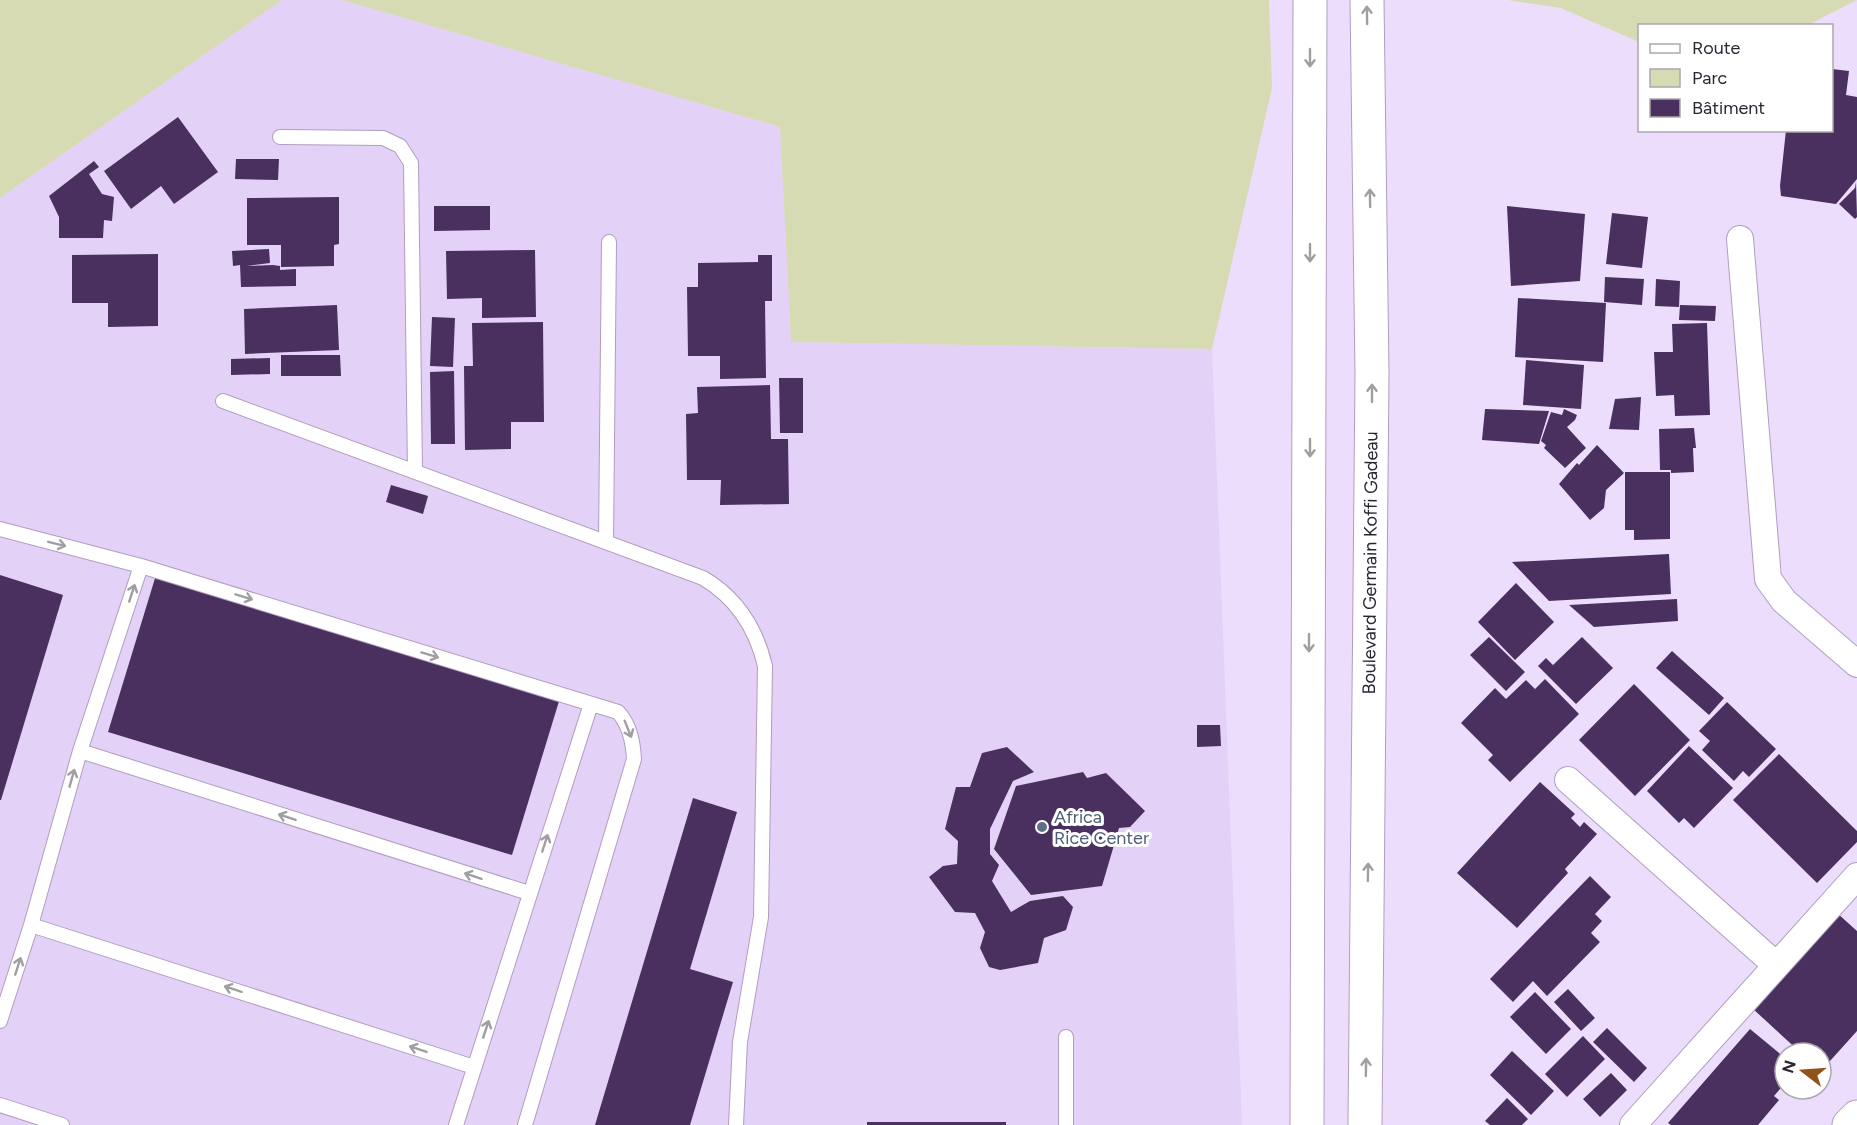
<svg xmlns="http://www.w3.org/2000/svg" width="1857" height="1125" viewBox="0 0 1857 1125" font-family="Figtree,sans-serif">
  <rect width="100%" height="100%" fill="#edddfd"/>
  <!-- built -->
  <path fill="#e3d1f7" d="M282,0H342L780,127L791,342L1212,349L1242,1125H0V198Z"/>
  <!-- green -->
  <path fill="#d6dbb3" d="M0,0H282L0,198Z
    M342,0H1269L1272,88L1212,349L791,342L780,127Z
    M1508,0H1857L1808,25L1640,26L1639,42L1561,8Z"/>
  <!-- building -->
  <path fill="#49305f" d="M1832,69L1849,71L1846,95L1857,97V179L1836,204L1781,196L1780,186L1786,130H1832Z
    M178,117L218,172L174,204L161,186L131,209L104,171Z
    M236,159H279L278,180L235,179Z
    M94,161L99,167L89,174L102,194L114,197L112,221L104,220L103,238H59V217L49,196Z
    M1856,182L1857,217L1855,219L1839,204L1855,188Z
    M339,197V244L334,245V266L281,267V245H247V198Z
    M434,206H490V230L434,231Z
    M1507,206L1585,214L1580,281L1511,286Z
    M1612,213L1648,217L1642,268L1606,264Z
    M269,249L270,263L247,266L273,265L280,266V270L296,269V286L241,287L240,265L233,266L232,251Z
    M535,250L536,317L482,318V298L447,299L446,251Z
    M158,254V326L108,327V303H72V255Z
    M758,255H772V301H765L766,378L720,379V356H688L687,287H698V263L758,262Z
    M1605,277L1644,279L1642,305L1604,302Z
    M1656,279L1680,281L1679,307L1655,306Z
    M1518,298L1606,303L1603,362L1515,357Z
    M337,305L339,350L245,354L244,309Z
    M1680,305L1716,306L1715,321L1679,320Z
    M432,317L455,318L453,367L430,366Z
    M543,322L544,422H511V449L465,450L464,366H473L472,323Z
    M1707,323L1710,415L1675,416L1674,395L1656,396L1654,352H1673L1672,324Z
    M281,355H340L341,376H281Z
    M270,358V374L231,375V359Z
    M1526,360L1584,365L1581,409L1523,405Z
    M454,371L455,444H431L430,372Z
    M779,378H803V433H780Z
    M770,385L771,439H788L789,504L720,505L721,480H687L686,414L698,413L697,387Z
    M1641,397L1639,430L1609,429L1615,399Z
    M1485,409L1549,411L1539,444L1482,440Z
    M1564,409L1577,415L1575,420L1567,427L1586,448L1565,468L1544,448L1546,445L1541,441L1551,412L1562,415Z
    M1694,428L1696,448H1693L1694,472L1671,473V470H1660L1659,429Z
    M1597,445L1624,473L1606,490L1604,508L1590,520L1559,484L1577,463L1579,465Z
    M1625,472H1670V539L1634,540V530H1625Z
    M391,485L428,496L423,514L386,502Z
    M1669,554L1671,594L1549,601L1512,562Z
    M0,575L63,595L1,800H0Z
    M156,575L560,698L512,855L108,732Z
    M1516,583L1554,622L1515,660L1478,622Z
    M1677,599L1678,621L1594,627L1569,605Z
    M1489,637L1525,672L1506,691L1470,655Z
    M1582,637L1613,668L1576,704L1538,666L1546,658L1553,665Z
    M1672,651L1724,698L1709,715L1656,668Z
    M1545,679L1579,714L1510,782L1488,760L1493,755L1461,723L1495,688L1506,699L1526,680L1535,689Z
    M1634,684L1690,740L1635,796L1579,740Z
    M1727,702L1776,749L1749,777L1743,771L1734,781L1702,750L1710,741L1699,731Z
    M1197,725H1220L1221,746L1197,747Z
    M1689,746L1733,788L1694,828L1684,818L1679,823L1647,791Z
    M1007,747L1034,772L1013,781L990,829V854L999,865L992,881L1011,912L1030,901L1063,896L1073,907L1066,930L1044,938L1038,963L1000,970L989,967L980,948L985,932L975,913L955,912L929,877L943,866L957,864L958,841L945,829L956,787H970L982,753Z
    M1779,754L1857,831V842L1817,883L1733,800Z
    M1083,772L1087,778L1106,773L1145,811L1130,827L1119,828L1102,886L1031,895L994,849L1016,786Z
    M1540,782L1575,814L1571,818L1580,827L1584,822L1597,834L1565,869L1568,873L1517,928L1457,873Z
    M693,798L737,812L690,969L733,982L690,1125H595Z
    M1590,876L1611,897L1595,914L1602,921L1591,933L1600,942L1547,996L1533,981L1513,1002L1490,979Z
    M1837,913L1857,931V1031L1821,1071V1053H1801L1752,1008Z
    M1568,989L1595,1018L1581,1031L1554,1002Z
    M1535,992L1571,1029L1546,1054L1510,1017Z
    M1607,1028L1647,1068L1634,1082L1593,1042Z
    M1750,1029L1785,1058V1083L1774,1096L1779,1100L1758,1125H1671L1668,1123Z
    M1583,1036L1605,1059L1567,1097L1545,1074Z
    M1512,1051L1554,1091L1531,1115L1490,1075Z
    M1611,1073L1627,1090L1600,1117L1583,1099Z
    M1507,1098L1528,1119L1522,1125H1490L1485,1121Z
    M867,1122H1006V1125H867Z"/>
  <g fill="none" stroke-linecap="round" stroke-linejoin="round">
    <defs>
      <path id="service" d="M280,137L383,138L400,146L411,163L415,472
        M223,401L703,578C737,598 756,628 765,666L761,917L740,1042L736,1125
        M0,529L141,566L618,712C630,725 633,742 634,759L525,1125
        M606,541L609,242
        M80,751L529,893
        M31,925L474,1067
        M0,1021L31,925L80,751L141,566
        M1066,1037V1125
        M0,1105L62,1125
        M456,1125L591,704"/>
      <path id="minor" d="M1740,239L1768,579L1784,601L1857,664
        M1568,780L1776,965
        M1633,1125L1857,876"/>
      <path id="tertiary" d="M1849,1125L1857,1117"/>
      <g id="primary">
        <path d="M1307,1125L1310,0"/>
        <path id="s1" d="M1365,1125L1372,374L1367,0"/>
      </g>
    </defs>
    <!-- service casing -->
    <use href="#service" stroke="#ae9fbe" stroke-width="16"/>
    <!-- minor casing -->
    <use href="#minor" stroke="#ae9fbe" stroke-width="28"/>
    <!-- tertiary casing -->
    <use href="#tertiary" stroke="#ae9fbe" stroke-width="35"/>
    <!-- primary casing -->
    <use href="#primary" stroke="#ae9fbe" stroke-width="35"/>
    <!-- service -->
    <use href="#service" stroke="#fff" stroke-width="14"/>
    <!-- minor -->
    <use href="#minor" stroke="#fff" stroke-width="26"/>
    <!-- tertiary -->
    <use href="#tertiary" stroke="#fff" stroke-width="33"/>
    <!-- primary -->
    <use href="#primary" stroke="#fff" stroke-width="33"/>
  </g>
  <!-- one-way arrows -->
  <defs><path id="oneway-shaft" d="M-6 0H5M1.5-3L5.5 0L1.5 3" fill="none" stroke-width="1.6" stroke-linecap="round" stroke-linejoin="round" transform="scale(1.5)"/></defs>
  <g stroke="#a09da3">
    <use href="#oneway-shaft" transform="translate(1367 15) rotate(-91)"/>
    <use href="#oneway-shaft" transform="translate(1310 58) rotate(90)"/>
    <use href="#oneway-shaft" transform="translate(1370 198) rotate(-91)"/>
    <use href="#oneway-shaft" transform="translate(1310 253) rotate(90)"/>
    <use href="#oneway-shaft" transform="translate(1372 393) rotate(-90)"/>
    <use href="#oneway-shaft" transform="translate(1310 448) rotate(90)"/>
    <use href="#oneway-shaft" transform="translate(57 544) rotate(14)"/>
    <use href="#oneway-shaft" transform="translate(132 593) rotate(-72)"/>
    <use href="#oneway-shaft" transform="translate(244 597) rotate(17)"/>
    <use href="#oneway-shaft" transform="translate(1309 643) rotate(90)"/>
    <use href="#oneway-shaft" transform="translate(430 655) rotate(17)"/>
    <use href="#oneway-shaft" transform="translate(628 729) rotate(68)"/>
    <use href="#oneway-shaft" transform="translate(72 778) rotate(-74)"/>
    <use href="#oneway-shaft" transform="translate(287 817) rotate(-162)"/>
    <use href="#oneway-shaft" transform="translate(545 843) rotate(-72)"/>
    <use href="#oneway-shaft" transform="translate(1368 872) rotate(-89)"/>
    <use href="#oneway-shaft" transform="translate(473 876) rotate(-162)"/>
    <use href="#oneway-shaft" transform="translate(18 966) rotate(-72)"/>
    <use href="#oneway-shaft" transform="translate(233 989) rotate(-162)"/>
    <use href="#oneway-shaft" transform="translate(486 1029) rotate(-72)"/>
    <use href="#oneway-shaft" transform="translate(418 1049) rotate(-162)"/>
    <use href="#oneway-shaft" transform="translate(1366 1067) rotate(-89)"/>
  </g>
  <!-- markers -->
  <circle fill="#5c6f8a" stroke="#fff" stroke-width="2" cx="1042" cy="827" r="6"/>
  <g text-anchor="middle" stroke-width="6" stroke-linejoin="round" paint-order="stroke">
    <!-- street labels -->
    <g font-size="18" fill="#2c2632" stroke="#fff">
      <text dy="6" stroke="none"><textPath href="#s1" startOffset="562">Boulevard Germain Koffi Gadeau</textPath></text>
    </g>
    <!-- service labels -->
    <g font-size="18" fill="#4e5e75" stroke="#fff" text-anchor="start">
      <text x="1054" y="823">Africa<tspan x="1054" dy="21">Rice Center</tspan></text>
    </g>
  </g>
  <!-- legend -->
  <rect x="1638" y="24" width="195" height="108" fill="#ffffff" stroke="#aba8ad" stroke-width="1.5"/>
  <rect x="1650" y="44" width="30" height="9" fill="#ffffff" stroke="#aba8ad" stroke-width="1.5"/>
  <text x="1692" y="54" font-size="18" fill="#2c2632">Route</text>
  <rect x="1650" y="69" width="30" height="18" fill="#d6dbb3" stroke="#aba8ad" stroke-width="1.5"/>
  <text x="1692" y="84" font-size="18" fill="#2c2632">Parc</text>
  <rect x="1650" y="99" width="30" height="18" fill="#49305f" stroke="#aba8ad" stroke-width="1.5"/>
  <text x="1692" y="114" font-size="18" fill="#2c2632">Bâtiment</text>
  <!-- north arrow -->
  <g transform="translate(1803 1071) rotate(287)"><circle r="28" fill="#ffffff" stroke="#aba8ad" stroke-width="1.5"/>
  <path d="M0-4.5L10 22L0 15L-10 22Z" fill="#92521b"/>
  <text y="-9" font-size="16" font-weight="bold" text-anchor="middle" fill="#2c2632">N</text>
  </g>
</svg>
